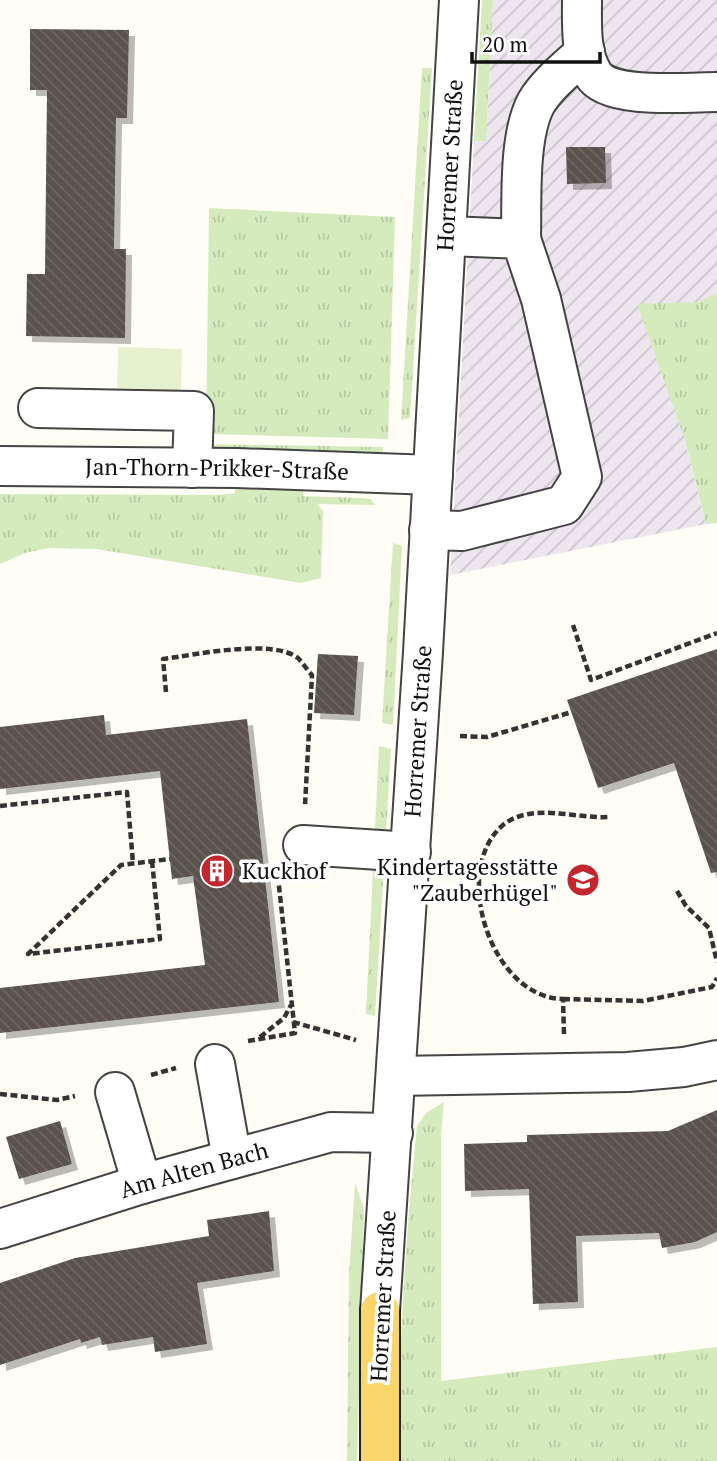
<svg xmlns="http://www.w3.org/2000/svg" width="717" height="1461" viewBox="0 0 717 1461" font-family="'PT Serif',serif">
  <defs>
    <pattern id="industrial-furrows" width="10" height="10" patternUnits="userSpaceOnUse" patternTransform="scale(1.75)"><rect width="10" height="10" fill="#eee6ef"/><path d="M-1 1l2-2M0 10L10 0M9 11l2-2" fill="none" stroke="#cbc4cc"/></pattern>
    <pattern id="grass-tufts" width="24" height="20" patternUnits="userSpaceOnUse" patternTransform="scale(1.75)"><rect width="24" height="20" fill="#d5ebbd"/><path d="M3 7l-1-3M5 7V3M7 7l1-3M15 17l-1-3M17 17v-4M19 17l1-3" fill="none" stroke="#b6c8a1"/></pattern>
    <pattern id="building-back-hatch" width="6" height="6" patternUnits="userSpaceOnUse" patternTransform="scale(1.75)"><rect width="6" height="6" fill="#5a524d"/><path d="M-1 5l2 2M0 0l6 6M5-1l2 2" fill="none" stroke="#6d6662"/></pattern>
    <filter id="shadow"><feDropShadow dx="6" dy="6" stdDeviation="0" flood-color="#0004"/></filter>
  </defs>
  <rect width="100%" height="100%" fill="#fffdf5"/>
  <!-- industrial -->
  <path fill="url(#industrial-furrows)" d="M493,0H717V428L685,441L706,524L450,575L474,141H486Z"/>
  <!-- grass -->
  <path fill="url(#grass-tufts)" d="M482,0H493L486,141H474Z
    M422,68H432L410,418L401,420Z
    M209,208L395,217L388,439L206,434Z
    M717,293V523L706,524L685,440L637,304L698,302Z
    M202,444L383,447L382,460L202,457Z
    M236,477L303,478V496L361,498L371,499L375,505L317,504L323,511L321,578L301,583L97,549L49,548L25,553L0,564V494L219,495L235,493Z
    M393,543L402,546L393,725L382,723Z
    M379,746L391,749L375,1016L366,1014Z
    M444,1102L441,1134V1381L717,1347V1461H401C397,1350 406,1236 417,1126L426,1113Z
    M355,1183L364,1209L357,1461H347L349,1273Z"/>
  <!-- pitch -->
  <path fill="#e6f2cf" d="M118,347L182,349L181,390L117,389Z"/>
  <!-- building -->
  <path fill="url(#building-back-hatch)" filter="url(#shadow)" d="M30,29L129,30L127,118H116L114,249H126L125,338L26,336L27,274H45L47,90H30Z
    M566,147H605L606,183L567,184Z
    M717,649V872L711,873L674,763L598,788L567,700Z
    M318,654L358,656L354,715L314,713Z
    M104,715L106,735L247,719L279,1002L0,1033V988L205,965L193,876L172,879L160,771L0,789V727Z
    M717,1110V1232L695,1242L662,1248L659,1233L576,1236L578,1302L533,1304L529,1189L465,1191L464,1144L527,1142V1135L668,1131Z
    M60,1121L72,1164L19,1179L6,1137Z
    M269,1211L274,1271L197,1283L207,1344L155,1352L153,1337L102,1345L100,1337L81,1343L80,1339L0,1365V1283L75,1258L209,1236L207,1220Z"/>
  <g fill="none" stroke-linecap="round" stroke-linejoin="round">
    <defs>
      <g id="minor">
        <path d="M582,0C582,24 580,53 593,74C608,100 689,92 717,92"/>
        <path d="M521,239C522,201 518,137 536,103C547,84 569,67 585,52"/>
        <path d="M38,408L136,410"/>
        <path d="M139,410L194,411L192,468"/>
        <path id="s1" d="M0,466L237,468L433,475"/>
        <path d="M429,530L462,531L564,505L582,477L541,299L521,239L447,236"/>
        <path d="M303,845L411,852"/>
        <path d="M215,1064L232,1159"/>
        <path d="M396,1076L628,1072L684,1067L717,1060"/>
        <path d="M115,1092L142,1184"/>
        <path id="s2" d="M0,1229L142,1184L331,1132L393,1133"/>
        <path id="s3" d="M380,1311L423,652L459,0"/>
      </g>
      <path id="major" d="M380,1461V1311"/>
    </defs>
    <!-- minor casing -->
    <use href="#minor" stroke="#444" stroke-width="42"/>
    <!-- major casing -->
    <use href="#major" stroke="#222" stroke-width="42"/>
    <!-- path -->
    <path stroke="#333" stroke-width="4.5" stroke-dasharray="7 3.5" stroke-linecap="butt" d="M573,625L591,680L717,633
      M166,692L163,659C195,655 272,638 298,658C303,663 307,670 312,675L305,805
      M460,736L487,737L572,712
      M0,806L127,792L133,863
      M152,861L160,939L28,954L121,865L170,859
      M677,891L686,906L709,928L717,962
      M563,999L643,1001L712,987L717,978
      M293,1022L356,1040
      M564,1034L563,999C491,998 450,870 503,825C531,802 576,819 608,817
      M260,1037L284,1018L291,1005
      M248,1041L295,1033L278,877
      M151,1075L176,1068
      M0,1094L57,1100L75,1096"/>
    <!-- minor -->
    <use href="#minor" stroke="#fff" stroke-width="38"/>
    <!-- major -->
    <use href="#major" stroke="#f9d66b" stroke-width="38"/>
  </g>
  <!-- icons -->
  <defs>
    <symbol id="building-disc" viewBox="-11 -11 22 22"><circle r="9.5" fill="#c4262e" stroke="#fff"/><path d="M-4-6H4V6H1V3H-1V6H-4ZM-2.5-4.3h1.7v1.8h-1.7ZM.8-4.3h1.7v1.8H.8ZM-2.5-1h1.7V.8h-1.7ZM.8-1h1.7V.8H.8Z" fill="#fff"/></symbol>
    <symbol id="school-disc" viewBox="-11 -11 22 22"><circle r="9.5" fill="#c4262e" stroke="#fff"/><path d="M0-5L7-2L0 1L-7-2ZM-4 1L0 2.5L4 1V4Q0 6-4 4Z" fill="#fff"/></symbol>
  </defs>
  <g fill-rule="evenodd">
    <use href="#building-disc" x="198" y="852" width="38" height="38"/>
    <use href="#school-disc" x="564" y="861" width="38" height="38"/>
  </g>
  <g text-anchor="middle" stroke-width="7" stroke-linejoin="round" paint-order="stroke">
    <!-- street labels -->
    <g font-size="23" fill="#111" stroke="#fff">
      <text dy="8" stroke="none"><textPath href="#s3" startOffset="1148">Horremer Straße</textPath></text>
      <text dy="8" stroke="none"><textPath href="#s1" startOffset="217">Jan-Thorn-Prikker-Straße</textPath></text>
      <text dy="8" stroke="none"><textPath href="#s3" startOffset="581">Horremer Straße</textPath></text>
      <text dy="8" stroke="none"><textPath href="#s2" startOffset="203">Am Alten Bach</textPath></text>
      <text transform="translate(383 1296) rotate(-87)" y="8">Horremer Straße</text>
    </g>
    <!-- poi labels -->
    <g font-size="23" fill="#111" stroke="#fff" text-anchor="end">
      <text x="558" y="875">Kindertagesstätte<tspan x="558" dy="26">"Zauberhügel"</tspan></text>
      <text x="242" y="879" text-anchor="start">Kuckhof</text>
    </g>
  </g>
  <!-- scale -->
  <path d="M472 52v10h128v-10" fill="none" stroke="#111111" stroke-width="3.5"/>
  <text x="482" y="52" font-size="21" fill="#111111" stroke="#ffffff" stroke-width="5" paint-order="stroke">20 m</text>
</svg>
